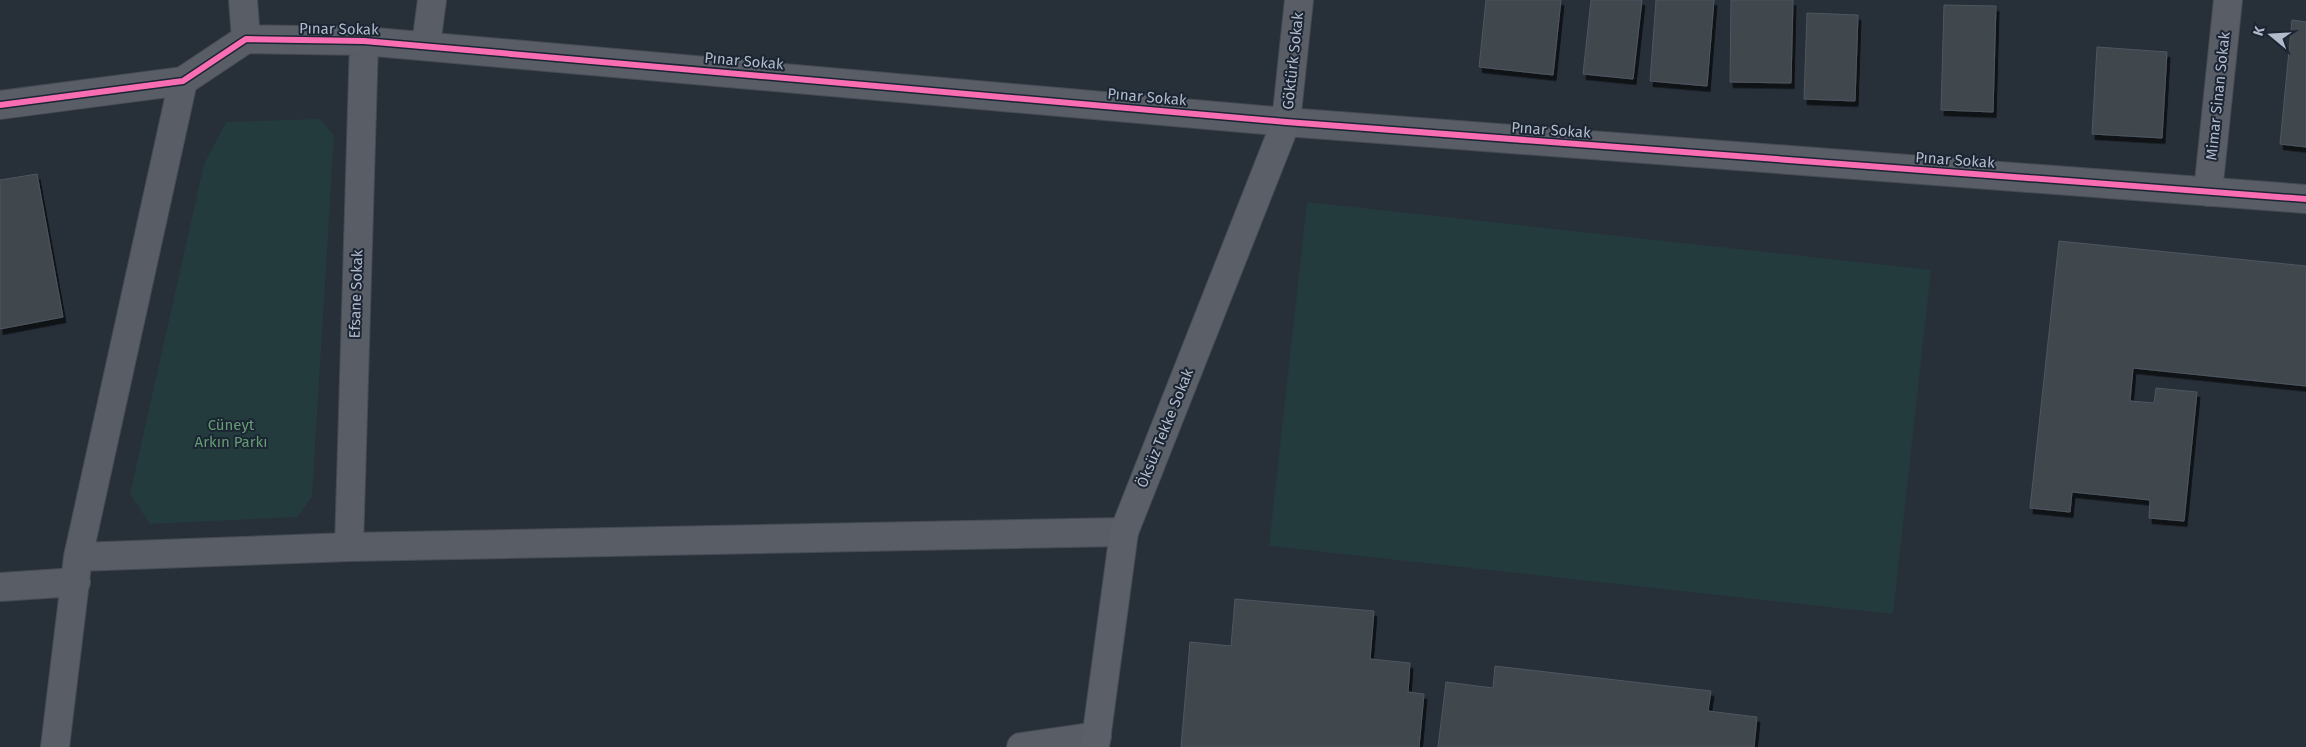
<svg xmlns="http://www.w3.org/2000/svg" width="2306" height="747" viewBox="0 0 2306 747" font-family="'Fira Sans',sans-serif">
  <defs>
    <filter id="shadow"><feDropShadow dx="3" dy="5.5" stdDeviation="0" flood-color="#0009"/></filter>
  </defs>
  <rect width="100%" height="100%" fill="#272f38"/>
  <!-- green -->
  <path fill="#243b3e" d="M320,119L334,136L312,497L297,517L150,524L130,494L204,164L226,122Z
    M1307,202L1931,270L1893,614L1269,546Z"/>
  <!-- building -->
  <path fill="#3f464e" stroke="#505660" filter="url(#shadow)" d="M1486,0H1561L1553,75L1479,67Z
    M1591,0H1642L1633,79L1583,74Z
    M1656,0H1714L1707,86L1650,81Z
    M1731,0H1793L1791,83L1730,82Z
    M1944,5L1996,6L1993,112L1941,110Z
    M1807,13L1858,15L1855,101L1804,99Z
    M2292,20L2306,22V147L2280,144Z
    M2097,47L2167,52L2162,138L2092,134Z
    M37,174L63,317L0,329V180Z
    M2059,241L2306,266V386L2133,368L2130,401L2154,403L2156,388L2197,392L2184,521L2149,518L2150,500L2072,492L2070,512L2030,508Z
    M1235,599L1374,611L1370,659L1410,663L1408,692L1424,694L1419,747H1181L1190,642L1231,646Z
    M1495,666L1711,691L1708,711L1757,717L1754,747H1438L1446,682L1493,688Z"/>
  <g fill="none" stroke-linecap="round" stroke-linejoin="round">
    <defs>
      <path id="minor" d="M243,0L246,39
        M426,45L432,0
        M0,105L183,81L246,39L364,41L1286,122L2306,199
        M1286,122L1299,0
        M2208,192L2228,0
        M349,547L364,41
        M78,557L349,547L1124,532
        M0,587L76,582
        M55,747L78,557L183,81
        M1021,747L1097,736"/>
      <path id="major" d="M1095,747L1124,532L1286,122"/>
    </defs>
    <!-- minor casing -->
    <use href="#minor" stroke="#464b52" stroke-width="30"/>
    <!-- major casing -->
    <use href="#major" stroke="#454b54" stroke-width="30"/>
    <!-- minor -->
    <use href="#minor" stroke="#585d66" stroke-width="28"/>
    <!-- major -->
    <use href="#major" stroke="#5a5f68" stroke-width="28"/>
    <defs>
      <path id="cycleway" d="M0,105L183,81L246,39L364,41L1286,122L2306,199"/>
    </defs>
    <!-- cycleway casing -->
    <use href="#cycleway" stroke="#1b2533" stroke-width="9"/>
    <!-- cycleway -->
    <use href="#cycleway" stroke="#f96db3" stroke-width="6"/>
  </g>
  <g text-anchor="middle" stroke-width="4" stroke-linejoin="round" paint-order="stroke">
    <!-- street labels -->
    <g font-size="15" fill="#b1bbca" stroke="#1b2533">
      <text transform="translate(339 29) rotate(1)" y="5">Pınar Sokak</text>
      <text transform="translate(744 61) rotate(5)" y="5">Pınar Sokak</text>
      <text transform="translate(1293 61) rotate(-84)" y="5">Göktürk Sokak</text>
      <text transform="translate(2218 96) rotate(-84)" y="5">Mimar Sinan Sokak</text>
      <text transform="translate(1147 97) rotate(5)" y="5">Pınar Sokak</text>
      <text transform="translate(1551 130) rotate(4)" y="5">Pınar Sokak</text>
      <text transform="translate(1955 160) rotate(4)" y="5">Pınar Sokak</text>
      <text transform="translate(356 294) rotate(-88)" y="5">Efsane Sokak</text>
      <text transform="translate(1165 428) rotate(-68)" y="5">Öksüz Tekke Sokak</text>
    </g>
    <!-- park labels -->
    <g font-size="15" fill="#669c71" stroke="#1b2533">
      <text x="231" y="430">Cüneyt<tspan x="231" dy="17">Arkın Parkı</tspan></text>
    </g>
  </g>
  <!-- north arrow -->
  <g transform="translate(2271 35) rotate(288)" stroke="#1b2533" stroke-width="4" paint-order="stroke">
  <path d="M0-4L9 19L0 12L-9 19Z" fill="#b1bbca"/>
  <text y="-8" font-size="14" font-weight="bold" text-anchor="middle" fill="#b1bbca">K</text>
  </g>
</svg>
